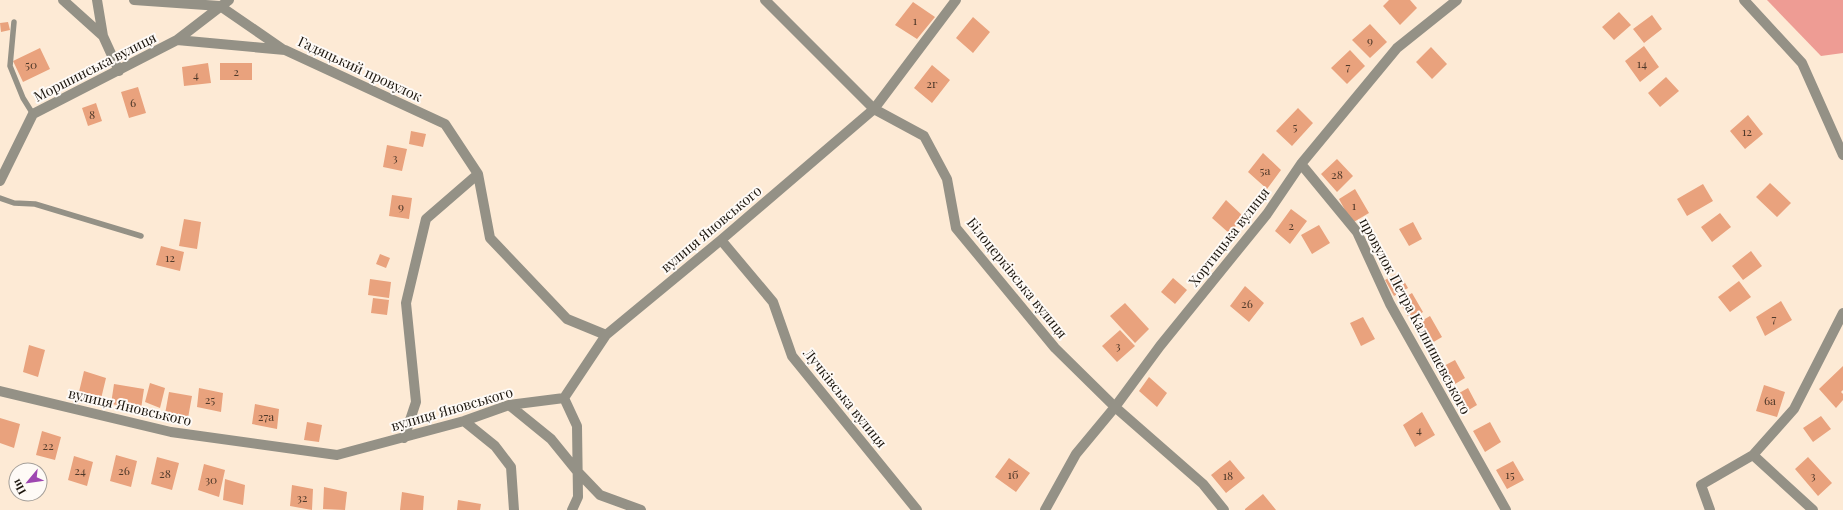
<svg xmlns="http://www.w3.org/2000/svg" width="1843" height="510" viewBox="0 0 1843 510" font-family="'Playfair Display',serif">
  <rect width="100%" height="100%" fill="#fdead5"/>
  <!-- forest -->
  <path fill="#ee9c94" d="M1767,0H1843V53L1821,56Z"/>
  <!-- building -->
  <path fill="#e9a27d" d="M1389,0H1410L1417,8L1400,25L1383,6Z
    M913,2L935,17L917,39L895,25Z
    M1619,12L1631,25L1614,40L1602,27Z
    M1652,15L1662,29L1644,43L1633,29Z
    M973,17L990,32L973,53L956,38Z
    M8,22L10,30L1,32L0,23Z
    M1370,24L1387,42L1370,58L1352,40Z
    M1644,46L1659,67L1640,82L1625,61Z
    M1431,47L1447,64L1432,79L1416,62Z
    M40,48L50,69L23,82L13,61Z
    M1350,50L1365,66L1347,84L1331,68Z
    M208,63L211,83L184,86L182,67Z
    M220,63H252V80H220Z
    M932,65L950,80L932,103L914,88Z
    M1666,77L1679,91L1660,107L1648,93Z
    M138,87L146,113L129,118L121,92Z
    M96,103L102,121L88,126L82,108Z
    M1298,108L1313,123L1292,146L1276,131Z
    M1748,115L1763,134L1745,149L1730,131Z
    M411,131L426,134L423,147L409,144Z
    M387,145L407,149L402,171L383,167Z
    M1263,153L1281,170L1267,189L1248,172Z
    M1337,159L1353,176L1337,192L1321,174Z
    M1770,183L1791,203L1777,217L1756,197Z
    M1703,184L1713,201L1687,216L1677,199Z
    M1355,189L1369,213L1352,223L1339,199Z
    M392,195L412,198L409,219L389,216Z
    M1226,200L1243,216L1230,234L1212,218Z
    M1291,209L1307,221L1290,244L1275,231Z
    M1720,213L1731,227L1712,242L1701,227Z
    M184,219L201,222L197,249L179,246Z
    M1413,222L1422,239L1409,246L1399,229Z
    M1319,225L1330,243L1312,254L1301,235Z
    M161,246L184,252L180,271L156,265Z
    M1751,251L1762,266L1743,280L1732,266Z
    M380,254L390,258L386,268L376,264Z
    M1399,272L1408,288L1394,296L1385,280Z
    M1173,278L1187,290L1175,304L1161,292Z
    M370,279L391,282L389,298L368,295Z
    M1739,281L1751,297L1730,312L1718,297Z
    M1245,286L1264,303L1249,322L1230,306Z
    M1412,293L1423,312L1410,320L1399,301Z
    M373,298L389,300L387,315L371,313Z
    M1781,301L1792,320L1765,336L1756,317Z
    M1125,303L1149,329L1135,343L1110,316Z
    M1430,316L1442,337L1425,347L1413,326Z
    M1363,317L1375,339L1361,346L1350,323Z
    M1120,330L1135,346L1117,362L1102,346Z
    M29,345L45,350L38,377L23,372Z
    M1455,360L1465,378L1450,387L1440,368Z
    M1843,366V390L1841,392L1843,394V400L1836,408L1819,389Z
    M84,371L106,378L100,403L78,396Z
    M1149,377L1167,393L1157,407L1139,391Z
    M150,383L165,388L160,408L145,402Z
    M114,384L144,389L141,409L111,404Z
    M1764,385L1785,392L1777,417L1756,411Z
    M199,388L223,393L221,412L197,407Z
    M1468,388L1477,405L1462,414L1452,397Z
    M169,392L192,396L188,418L165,414Z
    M255,404L279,409L277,429L252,424Z
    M1422,412L1435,435L1415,447L1403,425Z
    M1821,416L1831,429L1813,442L1803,428Z
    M0,418L20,424L14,448L0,443Z
    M307,422L322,425L319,442L304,440Z
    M1490,422L1501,442L1485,452L1473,431Z
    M42,431L61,437L55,460L36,455Z
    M116,455L137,461L131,487L110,481Z
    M74,456L93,462L87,486L68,480Z
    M157,457L179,463L172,490L151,484Z
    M1808,457L1832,483L1818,496L1795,469Z
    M1009,458L1030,473L1016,492L995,477Z
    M1230,460L1245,478L1226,493L1211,475Z
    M1513,461L1524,480L1507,489L1496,470Z
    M204,464L225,470L219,497L198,490Z
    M225,479L245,485L243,505L223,500Z
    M292,485L313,489L312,510L290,506Z
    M324,487L347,492L345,510L323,509Z
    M402,492L424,496L423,510H400Z
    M1263,494L1276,510H1245V509Z
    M458,500L481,504L480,510H457Z"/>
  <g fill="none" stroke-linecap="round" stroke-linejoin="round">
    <!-- service -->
    <path stroke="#949186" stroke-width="5.5" d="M14,22L10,66L23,98L33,114
      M0,198L14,203L35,204L141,236"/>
    <!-- minor -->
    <path stroke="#949186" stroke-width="10" d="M63,0L103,36L119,71
      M97,0L103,36
      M134,0L220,6L284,50
      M765,0L874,109L924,136L947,179L956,228L1055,348L1115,407L1203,484L1224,510
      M1744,0L1802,63L1843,155
      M177,40L285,50L445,124L478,174L490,238L567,319L606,335
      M1301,164L1357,232L1390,304L1506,510
      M0,181L33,114L177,40L229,0
      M721,240L773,302L792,356L917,510
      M0,391L171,432L337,455L464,421L509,405L564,398L606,335L721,240L874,109L956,0
      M564,398L577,426L578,497L572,510
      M509,405L551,439L577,471L600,495L641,510
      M464,421L495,446L511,467L514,510
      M404,438L416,402L406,303L426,219L478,174
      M1045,510L1076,454L1115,407L1160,346L1267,214L1301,164L1397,48L1457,0
      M1710,510L1701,485L1753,455
      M1813,510L1753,455L1794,409L1843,313"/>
  </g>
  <g text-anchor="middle" stroke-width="4" stroke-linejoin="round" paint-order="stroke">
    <!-- number labels -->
    <g font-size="12" fill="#4f392a">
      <text x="915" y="25">1</text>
      <text x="1370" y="45">9</text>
      <text x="1642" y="68">14</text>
      <text x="31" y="69">50</text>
      <text x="1348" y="71">7</text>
      <text x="236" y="76">2</text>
      <text x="196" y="79">4</text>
      <text x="932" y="88">2г</text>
      <text x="133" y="107">6</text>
      <text x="92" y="119">8</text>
      <text x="1295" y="131">5</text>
      <text x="1747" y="136">12</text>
      <text x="395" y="162">3</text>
      <text x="1265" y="175">5а</text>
      <text x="1337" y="179">28</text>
      <text x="1354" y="210">1</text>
      <text x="401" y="211">9</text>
      <text x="1291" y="230">2</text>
      <text x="170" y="262">12</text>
      <text x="1247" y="308">26</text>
      <text x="1774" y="323">7</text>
      <text x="1118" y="350">3</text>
      <text x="210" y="404">25</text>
      <text x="1770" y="405">6а</text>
      <text x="266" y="421">27а</text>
      <text x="1419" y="434">4</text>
      <text x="48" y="450">22</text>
      <text x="80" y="475">24</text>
      <text x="124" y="475">26</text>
      <text x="165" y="478">28</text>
      <text x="1013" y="479">1б</text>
      <text x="1510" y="479">15</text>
      <text x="1228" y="480">18</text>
      <text x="1813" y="480">3</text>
      <text x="211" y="484">30</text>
      <text x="302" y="502">32</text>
    </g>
    <!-- street labels -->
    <g font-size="14" fill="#1c160e" stroke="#fefaf6">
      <text transform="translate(95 67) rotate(-27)" y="5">Моршинська вулиця</text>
      <text transform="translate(360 69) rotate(25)" y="5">Гадяцький провулок</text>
      <text transform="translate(711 229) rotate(-40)" y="5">вулиця Яновського</text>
      <text transform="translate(1229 237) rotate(-52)" y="5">Хортицька вулиця</text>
      <text transform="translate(1017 278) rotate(51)" y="5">Білоцерківська вулиця</text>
      <text transform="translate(1415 316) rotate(62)" y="5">провулок Петра Калнишевського</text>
      <text transform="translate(845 398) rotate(51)" y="5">Лучківська вулиця</text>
      <text transform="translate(130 407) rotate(13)" y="5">вулиця Яновського</text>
      <text transform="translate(452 409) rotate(-16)" y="5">вулиця Яновського</text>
    </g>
  </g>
  <!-- north arrow -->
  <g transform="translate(28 482) rotate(241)"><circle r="19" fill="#fefaf6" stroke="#a49f99"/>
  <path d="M0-3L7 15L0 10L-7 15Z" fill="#9e46b1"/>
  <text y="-6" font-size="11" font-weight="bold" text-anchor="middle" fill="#1c160e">Пн</text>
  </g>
</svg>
